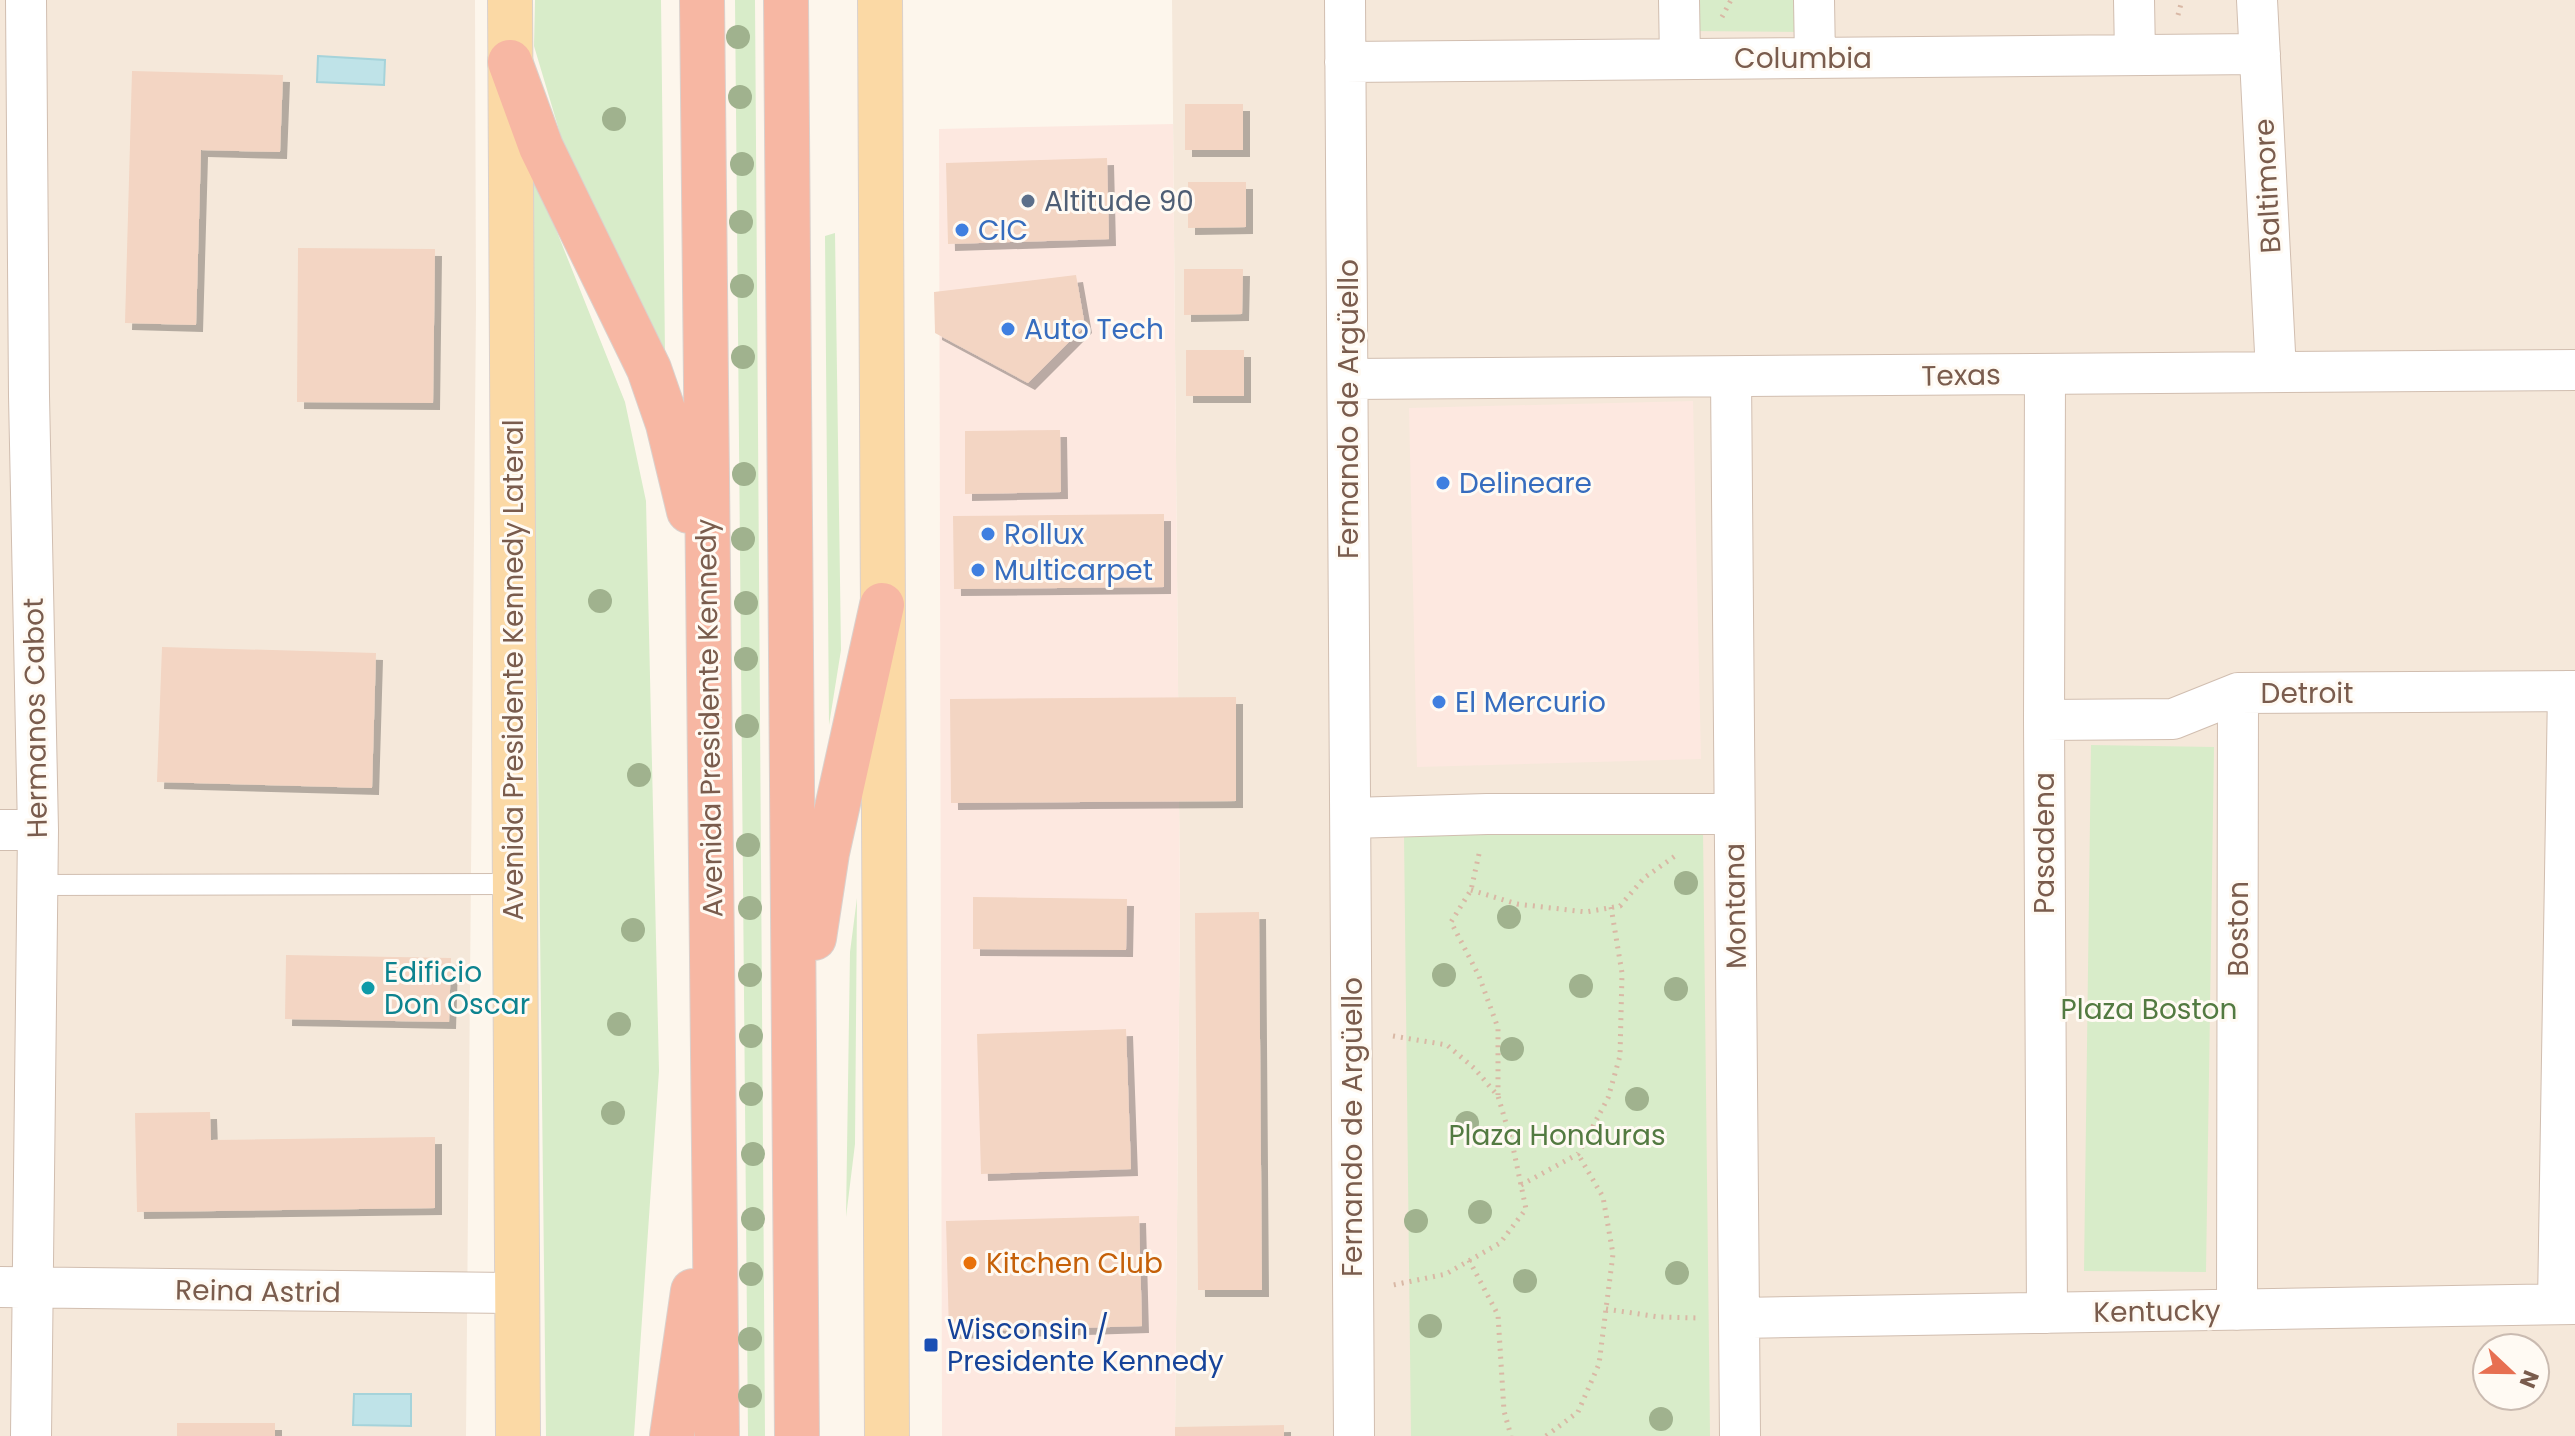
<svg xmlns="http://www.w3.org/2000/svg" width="2575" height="1436" viewBox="0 0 2575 1436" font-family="Poppins,sans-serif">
  <defs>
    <filter id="shadow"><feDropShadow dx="7" dy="7" stdDeviation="0" flood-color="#0004"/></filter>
  </defs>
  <rect width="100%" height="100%" fill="#fdf6ec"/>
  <!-- residential -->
  <path fill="#f5e8da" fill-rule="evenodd" d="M0,0H475L476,307L466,1436H0Z
    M1172,0H2575V1436H1175L1180,907ZM2487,1348H2535V1396H2487Z"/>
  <!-- commercial -->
  <path fill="#fde8e0" d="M1173,124L1180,907L1175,1436H942L939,129Z
    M1693,401L1701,759L1417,767L1409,408Z"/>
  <!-- green -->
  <path fill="#d8ecc9" d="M535,0H661L665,354L562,140L534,46Z
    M735,0H755L765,1436H748Z
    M1689,0H1802V32L1689,31Z
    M531,167L625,402L646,501L659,1071L634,1436H546Z
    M835,233L841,650L829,725L825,236Z
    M2091,745L2214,747L2206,1272L2084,1271Z
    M1703,831L1710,1436H1411L1404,835Z
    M857,898L855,1144L846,1217L850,952Z"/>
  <!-- water -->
  <path fill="#bfe3e8" stroke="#a5d3da" stroke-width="2" d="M318,56L385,60L384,85L317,82Z
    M354,1394H411V1426L353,1425Z"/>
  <!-- building -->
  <path fill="#f3d5c3" filter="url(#shadow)" d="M132,71L283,75L280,152L201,150L196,325L125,323Z
    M1185,104H1243V150H1185Z
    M1107,158L1109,239L948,244L946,163Z
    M1188,182H1246V227L1188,228Z
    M298,248L435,249L433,403L297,402Z
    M1184,269H1243L1242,314L1184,315Z
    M1076,275L1085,326L1028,383L935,333L934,292Z
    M1186,350H1244V396H1186Z
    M1060,430L1061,492L965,494V431Z
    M1164,514V587L954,589L953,516Z
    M162,647L376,653L372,788L157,782Z
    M1236,697V801L951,803L950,699Z
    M973,897L1127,899L1126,950L973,949Z
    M1259,912L1262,1290H1198L1195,913Z
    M286,955L451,958L449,1022L285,1019Z
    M1126,1029L1131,1169L981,1174L977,1034Z
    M210,1112L211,1140L435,1137V1208L137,1212L135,1113Z
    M1139,1216L1142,1326L949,1332L946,1221Z
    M177,1423H275V1436H177Z
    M1284,1425V1436H1175V1427Z"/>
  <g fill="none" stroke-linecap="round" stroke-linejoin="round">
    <defs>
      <path id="lane" d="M37,885L514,884"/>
      <path id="street" d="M26,0L29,396L38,830L31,1436
        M1345,0L1354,1436
        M1679,0L1680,59
        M1814,0L1815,58
        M2134,0L2135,55
        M2257,0L2276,372
        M1345,62L2260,54
        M2045,374L2044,720L2047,1313
        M1731,377L1740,1436
        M1348,379L2575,370
        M2044,720L2173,719L2238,693L2575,691
        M1351,818L1487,814H1734
        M0,830H38
        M0,1287L517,1293
        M2558,1304L2568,691
        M2237,1310L2238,693
        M1739,1318L2575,1304"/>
      <path id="primary" d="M510,0L518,1436
        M880,0L887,1436"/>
      <path id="highway" d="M702,0L717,1436
        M786,0L797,1436
        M510,62L541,147L649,369L668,424L689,511
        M814,938L827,853L882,605
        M672,1436L693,1291"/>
    </defs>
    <!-- lane casing -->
    <use href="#lane" stroke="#d1beb0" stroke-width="22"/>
    <!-- street casing -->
    <use href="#street" stroke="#d1beb0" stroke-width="42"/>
    <!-- primary casing -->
    <use href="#primary" stroke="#dad1cd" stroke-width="46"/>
    <!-- highway casing -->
    <use href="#highway" stroke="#dad1cd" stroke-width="46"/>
    <!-- path -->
    <path stroke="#d9b8a5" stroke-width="5" stroke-dasharray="2 6" stroke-linecap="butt" d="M2178,15L2182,0
      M1722,17L1731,0
      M1479,854L1471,890L1451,922L1479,976L1498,1028V1095
      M1471,890L1517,904L1586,912L1620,906L1644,878L1675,856
      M1393,1036L1447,1045L1474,1068L1498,1096L1513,1147L1526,1209L1500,1243L1446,1274L1393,1285
      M1521,1185L1578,1154L1608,1098L1620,1056L1622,973L1611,907
      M1469,1260L1498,1315L1504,1411L1511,1436
      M1606,1309L1659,1317L1700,1318
      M1546,1436L1578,1412L1599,1364L1613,1254L1603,1197L1578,1154"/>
    <!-- lane -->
    <use href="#lane" stroke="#fff" stroke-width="20"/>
    <!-- street -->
    <use href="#street" stroke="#fff" stroke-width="40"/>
    <!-- primary -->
    <use href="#primary" stroke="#fbd9a5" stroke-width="44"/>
    <!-- highway -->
    <use href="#highway" stroke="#f7b7a3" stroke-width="44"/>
  </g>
  <!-- trees -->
  <g fill="#a0b28e">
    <circle cx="738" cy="37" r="12"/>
    <circle cx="740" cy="97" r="12"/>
    <circle cx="614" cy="119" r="12"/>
    <circle cx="742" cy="164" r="12"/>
    <circle cx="741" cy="222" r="12"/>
    <circle cx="742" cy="286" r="12"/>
    <circle cx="743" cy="357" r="12"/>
    <circle cx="744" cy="474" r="12"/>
    <circle cx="743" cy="539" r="12"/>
    <circle cx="600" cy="601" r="12"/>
    <circle cx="746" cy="603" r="12"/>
    <circle cx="746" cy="659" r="12"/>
    <circle cx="747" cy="726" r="12"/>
    <circle cx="639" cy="775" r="12"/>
    <circle cx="748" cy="845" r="12"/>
    <circle cx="1686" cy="883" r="12"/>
    <circle cx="750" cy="908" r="12"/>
    <circle cx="1509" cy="917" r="12"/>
    <circle cx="633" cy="930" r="12"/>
    <circle cx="750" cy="975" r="12"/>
    <circle cx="1444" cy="975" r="12"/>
    <circle cx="1581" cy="986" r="12"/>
    <circle cx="1676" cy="989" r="12"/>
    <circle cx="619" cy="1024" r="12"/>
    <circle cx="751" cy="1036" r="12"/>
    <circle cx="1512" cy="1049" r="12"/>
    <circle cx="751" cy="1094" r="12"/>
    <circle cx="1637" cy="1099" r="12"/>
    <circle cx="613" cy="1113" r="12"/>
    <circle cx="1467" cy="1123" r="12"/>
    <circle cx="753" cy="1154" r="12"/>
    <circle cx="1480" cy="1212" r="12"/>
    <circle cx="753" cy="1219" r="12"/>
    <circle cx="1416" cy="1221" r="12"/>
    <circle cx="1677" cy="1273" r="12"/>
    <circle cx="751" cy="1274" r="12"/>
    <circle cx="1525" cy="1281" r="12"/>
    <circle cx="1430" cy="1326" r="12"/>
    <circle cx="750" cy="1339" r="12"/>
    <circle cx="750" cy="1396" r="12"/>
    <circle cx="1661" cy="1419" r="12"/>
  </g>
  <!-- markers -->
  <circle fill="#5c6f8a" stroke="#fffaf3" stroke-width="3" cx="1028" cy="201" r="8"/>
  <g fill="#3f7fe0" stroke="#fffaf3" stroke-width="3">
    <circle cx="962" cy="230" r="8"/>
    <circle cx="1008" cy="329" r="8"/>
    <circle cx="1443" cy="483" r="8"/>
    <circle cx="988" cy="534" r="8"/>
    <circle cx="978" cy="570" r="8"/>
    <circle cx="1439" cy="702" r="8"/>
  </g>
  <circle fill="#0f9aa8" stroke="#fffaf3" stroke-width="3" cx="368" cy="988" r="8"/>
  <circle fill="#e8710a" stroke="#fffaf3" stroke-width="3" cx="970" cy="1263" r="8"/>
  <rect fill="#1a4fb4" stroke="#fffaf3" stroke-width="3" x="923" y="1337" width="16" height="16" rx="4"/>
  <g text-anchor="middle" stroke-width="6" stroke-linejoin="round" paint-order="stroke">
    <!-- street labels -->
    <g font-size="28" fill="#7a5c4d" stroke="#fffaf3">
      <text x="1803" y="68">Columbia</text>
      <text transform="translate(2267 186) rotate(-93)" y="10">Baltimore</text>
      <text transform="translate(1961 375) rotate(-1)" y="10">Texas</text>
      <text transform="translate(1348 409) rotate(-90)" y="10">Fernando de Argüello</text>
      <text transform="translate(513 670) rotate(-90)" y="10">Avenida Presidente Kennedy Lateral</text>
      <text x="2307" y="703">Detroit</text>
      <text transform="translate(35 718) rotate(-91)" y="10">Hermanos Cabot</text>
      <text transform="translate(709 718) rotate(-91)" y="10">Avenida Presidente Kennedy</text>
      <text transform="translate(2044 843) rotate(-90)" y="10">Pasadena</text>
      <text transform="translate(1735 906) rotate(-91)" y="10">Montana</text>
      <text transform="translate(2238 929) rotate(-90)" y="10">Boston</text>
      <text transform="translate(1352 1127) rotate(-90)" y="10">Fernando de Argüello</text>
      <text transform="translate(258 1291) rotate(1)" y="10">Reina Astrid</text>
      <text transform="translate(2157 1311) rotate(-1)" y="10">Kentucky</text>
    </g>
    <!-- service labels -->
    <g font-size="28" fill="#4e5e75" stroke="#fffaf3" text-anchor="start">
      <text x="1044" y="211">Altitude 90</text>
    </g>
    <!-- shop labels -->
    <g font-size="28" fill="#366cbe" stroke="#fffaf3" text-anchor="start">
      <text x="978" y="240">CIC</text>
      <text x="1024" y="339">Auto Tech</text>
      <text x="1459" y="493">Delineare</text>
      <text x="1004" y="544">Rollux</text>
      <text x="994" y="580">Multicarpet</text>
      <text x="1455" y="712">El Mercurio</text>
    </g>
    <!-- culture labels -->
    <g font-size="28" fill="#0d838f" stroke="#fffaf3" text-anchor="start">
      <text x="384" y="982">Edificio<tspan x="384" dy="32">Don Oscar</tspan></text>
    </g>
    <!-- park labels -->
    <g font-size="28" fill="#537a41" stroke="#fffaf3">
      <text x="2149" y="1019">Plaza Boston</text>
      <text x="1557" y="1145">Plaza Honduras</text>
    </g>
    <!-- food labels -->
    <g font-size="28" fill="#c56008" stroke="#fffaf3" text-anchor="start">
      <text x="986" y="1273">Kitchen Club</text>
    </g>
    <!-- transit labels -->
    <g font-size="28" fill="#164399" stroke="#fffaf3" text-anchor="start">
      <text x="947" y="1339">Wisconsin /<tspan x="947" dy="32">Presidente Kennedy</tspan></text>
    </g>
  </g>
  <!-- north arrow -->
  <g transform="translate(2511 1372) rotate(112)"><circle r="38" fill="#fffaf3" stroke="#cabbb1" stroke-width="2"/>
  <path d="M0-6L14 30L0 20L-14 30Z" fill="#e76f51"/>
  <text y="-12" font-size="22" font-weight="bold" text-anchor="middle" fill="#7a5c4d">N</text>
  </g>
</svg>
